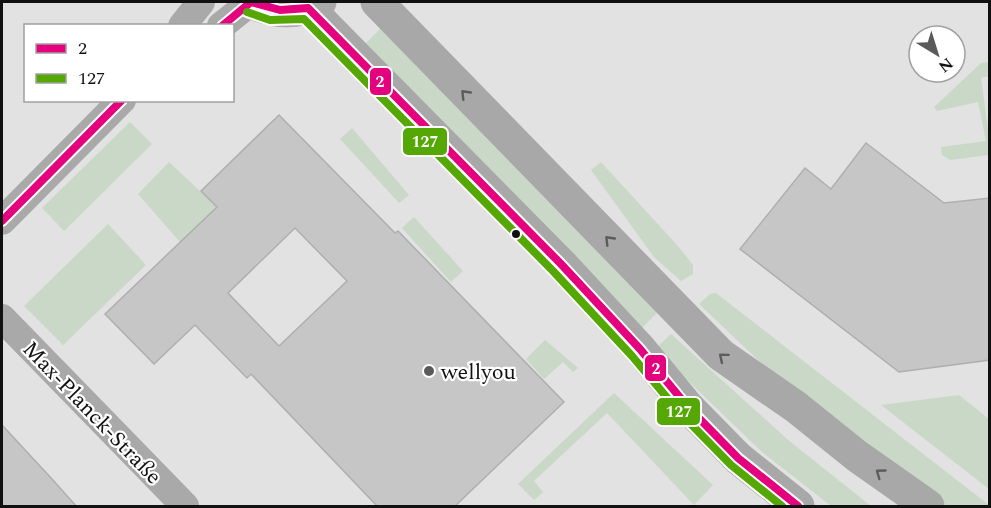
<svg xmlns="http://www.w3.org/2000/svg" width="991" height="508" viewBox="0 0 991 508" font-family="Spectral,serif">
  <rect width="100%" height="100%" fill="#e1e2e1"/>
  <!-- green -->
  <path fill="#cad9c7" d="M383,26L658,312L640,330L366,43Z
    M989,62V76L981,78L989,136V155L950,160L942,155L941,147L986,141L978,102L937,111L934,107L981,63Z
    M130,122L152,144L64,231L42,208Z
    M352,128L409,195L399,203L340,139Z
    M169,162L217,207L180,242L138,194Z
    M601,162L678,246L693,265V274L681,281L654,257L591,170Z
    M414,217L463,271L451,282L402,228Z
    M108,224L146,265L63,345L24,306Z
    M716,293L989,505V506H947L863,449L759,361L699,304L710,294Z
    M671,334L787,439L871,506H831L762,452L655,349Z
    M545,340L578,368L573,372L563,362L544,379L526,359Z
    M614,393L713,485L694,505L607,413L534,481L543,492L534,500L518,484Z
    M959,395L989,419V489L881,405Z"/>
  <!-- building -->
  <path fill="#c6c6c7" stroke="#aeafaf" stroke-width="1.5" fill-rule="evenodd" d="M279,115L395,233L398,231L564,402L454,507H378L251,374L247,378L195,325L154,364L105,314L217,207L201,191ZM295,228L347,281L279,346L228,293Z
    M866,143L944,203L990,198V360L899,372L740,249L805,168L831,189Z
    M2,425L52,479L77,507H2Z"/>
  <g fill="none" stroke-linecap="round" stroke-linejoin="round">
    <!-- street -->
    <path stroke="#a8a9a8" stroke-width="28" d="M182,26L201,2
      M221,26L251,2
      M2,221L122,100
      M2,318L185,506"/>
    <!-- secondary -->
    <path stroke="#a7a8a7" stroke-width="33" d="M251,2C274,13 297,14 320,2
      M377,2L721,355L796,407L857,456L928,506
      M308,8L561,264L640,349L687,406L738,458L798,506"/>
    <defs>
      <path id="bus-1" d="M222,26L251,2L280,10L308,8L561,264L640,349L687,406L738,458L798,506
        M2,221L122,100"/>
      <path id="bus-2" d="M247,12L270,20L304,19L553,271L632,356L680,413L731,465L782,506"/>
    </defs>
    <!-- bus-1 casing -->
    <use href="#bus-1" stroke="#fff" stroke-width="12"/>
    <!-- bus-2 casing -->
    <use href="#bus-2" stroke="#fff" stroke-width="12"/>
    <!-- bus-1 -->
    <use href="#bus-1" stroke="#e5007d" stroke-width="8"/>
    <!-- bus-2 -->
    <use href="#bus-2" stroke="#55a703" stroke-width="8"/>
  </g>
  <!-- one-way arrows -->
  <defs><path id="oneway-chevron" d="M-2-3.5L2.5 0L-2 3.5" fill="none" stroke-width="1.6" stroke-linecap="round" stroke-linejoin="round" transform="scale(1.5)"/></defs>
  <g stroke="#5c5c5c">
    <use href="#oneway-chevron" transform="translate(465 94) rotate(-134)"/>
    <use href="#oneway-chevron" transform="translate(609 240) rotate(-134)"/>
    <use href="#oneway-chevron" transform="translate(723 357) rotate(-140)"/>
    <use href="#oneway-chevron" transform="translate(880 473) rotate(-144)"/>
  </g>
  <!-- markers -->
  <circle fill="#101110" stroke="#fff" stroke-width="2" cx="516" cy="234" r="5"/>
  <circle fill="#595a59" stroke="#fff" stroke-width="2" cx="429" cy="371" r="6"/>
  <g text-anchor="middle" stroke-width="4.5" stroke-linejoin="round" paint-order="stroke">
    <!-- poi labels -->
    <g font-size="22" fill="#101110" stroke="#fff" text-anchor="start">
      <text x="441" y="379">wellyou</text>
    </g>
    <!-- street labels -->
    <g font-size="22" fill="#101110" stroke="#fff">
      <text transform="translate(93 412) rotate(46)" y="8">Max-Planck-Straße</text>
    </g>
  </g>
  <g stroke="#fff" stroke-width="2">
    <rect x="369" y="67" width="23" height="29" rx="6" fill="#e5007d"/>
    <rect x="402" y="127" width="46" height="29" rx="6" fill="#55a703"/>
    <rect x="644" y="354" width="23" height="28" rx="6" fill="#e5007d"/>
    <rect x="656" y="397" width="45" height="29" rx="6" fill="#55a703"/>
  </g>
  <g font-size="16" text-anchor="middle" font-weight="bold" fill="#fff">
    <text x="380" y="87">2</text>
    <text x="425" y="147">127</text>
    <text x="656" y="374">2</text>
    <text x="679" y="417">127</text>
  </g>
  <!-- border -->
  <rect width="991" height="508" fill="none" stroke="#101110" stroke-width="6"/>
  <!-- legend -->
  <rect x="24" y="24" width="210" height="78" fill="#ffffff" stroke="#9fa09f" stroke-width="1.5"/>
  <rect x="36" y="44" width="30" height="9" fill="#e5007d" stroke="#9fa09f" stroke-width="1.5"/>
  <text x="78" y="54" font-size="18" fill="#101110">2</text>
  <rect x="36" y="74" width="30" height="9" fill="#55a703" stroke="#9fa09f" stroke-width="1.5"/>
  <text x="78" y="84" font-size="18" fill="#101110">127</text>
  <!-- north arrow -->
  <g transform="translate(937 54) rotate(142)"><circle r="28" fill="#ffffff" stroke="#9fa09f" stroke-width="1.5"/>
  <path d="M0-4.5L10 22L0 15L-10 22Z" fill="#595a59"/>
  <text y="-9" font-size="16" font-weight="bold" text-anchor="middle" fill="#101110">N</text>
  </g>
</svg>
